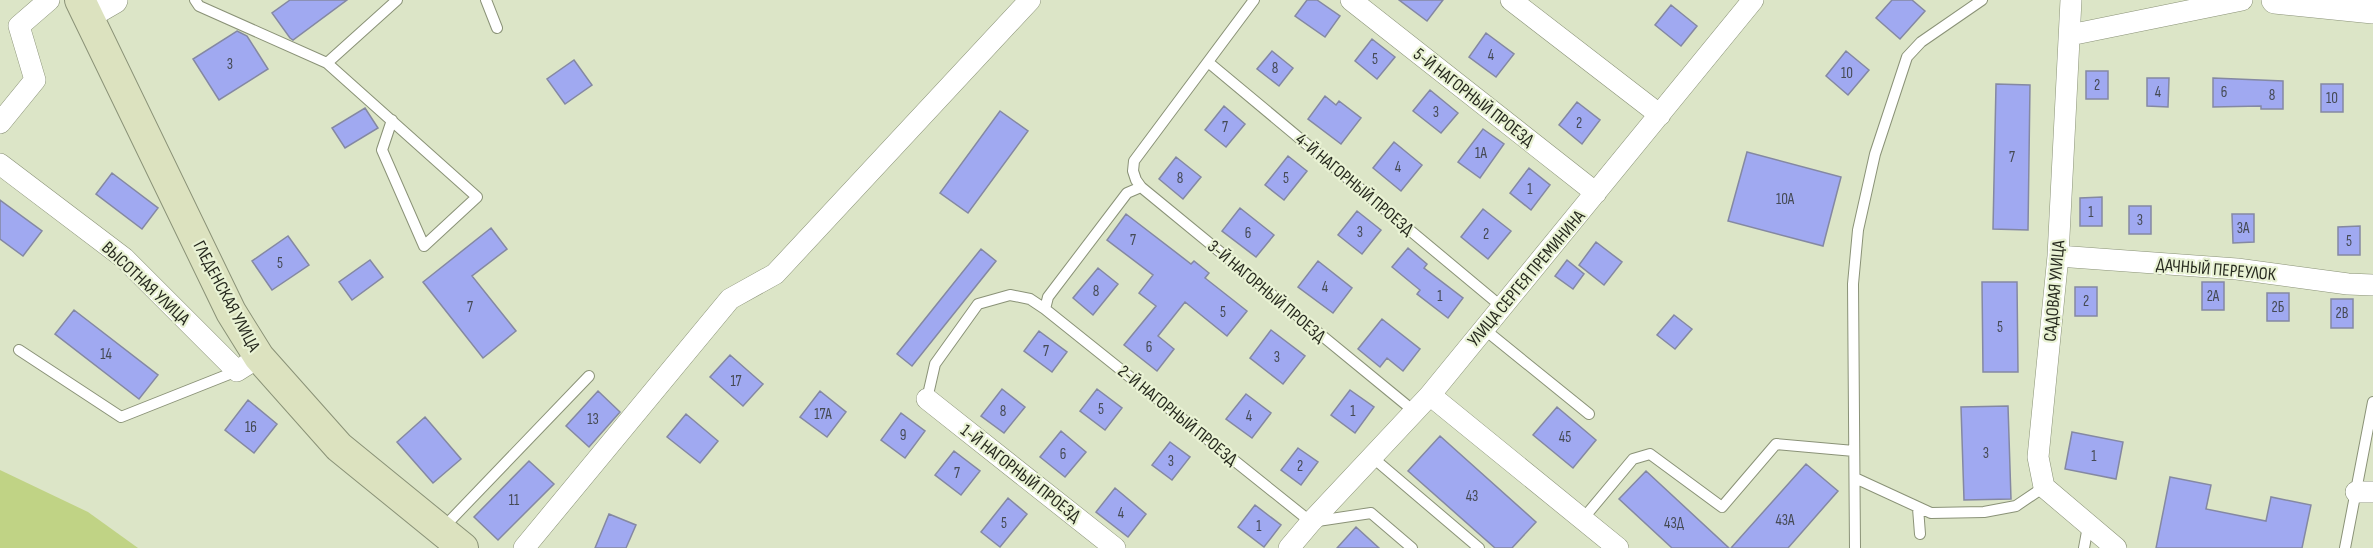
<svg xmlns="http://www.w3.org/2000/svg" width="2373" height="548" viewBox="0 0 2373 548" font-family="'Sofia Sans Condensed',sans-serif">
  <rect width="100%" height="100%" fill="#dce5c7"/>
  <!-- water -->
  <path fill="#c0d385" d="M0,470L88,512L138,548H0Z"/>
  <!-- building -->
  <path fill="#a0a9f1" stroke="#8488a2" stroke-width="1.5" d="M290,0H347L293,40L290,38L272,13Z
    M1307,0H1317L1340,16L1325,37L1295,16Z
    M1399,0H1443L1427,21Z
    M1892,0H1912L1925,11L1900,39L1876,18Z
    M1671,5L1697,26L1681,46L1655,25Z
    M237,31L247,36L268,69L219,100L193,59Z
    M1486,33L1514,54L1496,77L1469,57Z
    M1372,39L1395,57L1377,79L1355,61Z
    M1272,51L1293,68L1279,86L1257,69Z
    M1846,51L1869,70L1848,95L1826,76Z
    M574,60L592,85L565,104L547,79Z
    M2086,71H2108V99H2086Z
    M2147,78H2169L2168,107L2147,106Z
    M2213,78L2283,81V109H2261V106L2213,107Z
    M1996,84L2030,85L2028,230L1993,229Z
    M2321,84H2343V112H2321Z
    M1430,90L1458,113L1441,133L1413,111Z
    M1325,96L1336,105L1339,101L1361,118L1341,144L1308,119Z
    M1577,102L1600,120L1582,144L1559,125Z
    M1224,106L1245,124L1226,147L1205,130Z
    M365,108L378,128L345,148L332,128Z
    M1000,111L1028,131L968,213L940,193Z
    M1483,129L1504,144L1480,178L1458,162Z
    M1394,142L1422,165L1401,191L1373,168Z
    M1747,152L1841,177L1823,246L1728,221Z
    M1288,156L1307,171L1284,200L1265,185Z
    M1176,157L1201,177L1183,199L1159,179Z
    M1529,168L1550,185L1531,210L1510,193Z
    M112,173L158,208L142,229L96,194Z
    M2102,197V226H2080V198Z
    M0,200L42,231L23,256L0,239Z
    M2129,206H2151V234H2129Z
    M1240,208L1274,235L1256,257L1222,231Z
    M1483,209L1511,231L1488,259L1461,237Z
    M1357,211L1381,230L1362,254L1338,235Z
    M1126,214L1191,264L1194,261L1209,273L1205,278L1247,311L1227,336L1185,302L1158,336L1174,349L1157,371L1124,345L1156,306L1139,293L1153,275L1107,240Z
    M2232,214H2254V242L2233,243Z
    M2360,226V255H2338V227Z
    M491,228L507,249L472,276L516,331L483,358L423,282Z
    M288,236L309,265L272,290L252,261Z
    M1596,242L1622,262L1604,285L1579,265Z
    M1408,248L1427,264L1424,268L1463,298L1448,318L1417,294L1420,290L1392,267Z
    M981,249L996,261L912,366L897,354Z
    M370,260L383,277L352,300L339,282Z
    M1567,260L1584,274L1573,289L1555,276Z
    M1318,261L1352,288L1333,313L1298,287Z
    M1098,268L1118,284L1093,315L1073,298Z
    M1982,282H2017L2018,372H1983Z
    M2202,282H2224V310H2202Z
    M2075,287H2097V316H2075Z
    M2267,293H2289V321H2267Z
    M2331,299H2353V328H2331Z
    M74,310L158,375L139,399L55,334Z
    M1674,315L1692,329L1675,349L1657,335Z
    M1382,319L1420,349L1403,371L1387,358L1380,367L1358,349Z
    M1271,330L1305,356L1283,384L1250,358Z
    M1039,331L1067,352L1052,372L1024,351Z
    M730,355L763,384L743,406L710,377Z
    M1002,389L1025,407L1004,433L981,416Z
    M1097,389L1122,408L1105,430L1080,411Z
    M1350,390L1374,407L1355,433L1331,415Z
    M598,391L620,412L589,447L566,426Z
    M820,391L846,412L827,437L800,417Z
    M1246,394L1271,413L1252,438L1226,419Z
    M248,400L277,424L254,453L225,430Z
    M2008,406L2011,499L1964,500L1961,407Z
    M1557,407L1596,440L1573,468L1533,435Z
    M901,413L925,431L905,458L881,440Z
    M686,414L718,441L700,463L667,437Z
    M425,417L461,459L433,483L397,442Z
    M1061,431L1086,452L1065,477L1040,457Z
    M2072,432L2123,442L2116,479L2065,469Z
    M1440,436L1536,522L1512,548H1495L1408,471Z
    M1170,442L1190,457L1172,480L1152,465Z
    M1298,448L1318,462L1301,485L1281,470Z
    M954,451L980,471L961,495L935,475Z
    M529,461L554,484L498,540L474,517Z
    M1806,464L1838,491L1788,548H1731Z
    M1646,471L1729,548H1672L1619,499Z
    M2170,477L2211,485L2206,509L2266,521L2271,497L2311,505L2302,548H2156Z
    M1115,488L1146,514L1128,537L1096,512Z
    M1008,498L1027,514L1000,547L981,532Z
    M1255,505L1281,525L1264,547L1238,527Z
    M609,514L636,525L626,548H595Z
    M1356,527L1379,548H1337Z"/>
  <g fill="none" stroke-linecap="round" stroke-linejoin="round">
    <defs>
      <path id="service" d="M195,0L199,6L327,63L477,197L424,246L382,150L392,120
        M486,0L497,28
        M1254,0L1134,161L1133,171L1136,180L1141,187L1415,412
        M1208,62L1502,307
        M327,63L397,0
        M1045,309L1048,297L1127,193L1141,187
        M1484,329L1589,414
        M19,350L121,417L237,371
        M927,399L935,364L978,304L1010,295L1030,299L1045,309L1311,522L1371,513L1412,548
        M1372,457L1479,548
        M1855,478L1931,513L1984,512L2016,506L2044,487
        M1918,508L1920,534
        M1582,520L1633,459L1650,454L1722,507L1776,444L1854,451
        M443,528L589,376
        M1855,548L1853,284L1858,230L1875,154L1907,57L1921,42L1982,0
        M2084,548L2088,526
        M2345,548L2373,402"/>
      <path id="minor" d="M1351,0L1596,193
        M1511,0L1660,115
        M2071,0L2058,256L2038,457L2044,487L2116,548
        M2070,35L2242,0
        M0,123L35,80L19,26L49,0
        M0,164L124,258L237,371L259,357
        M2058,256L2237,269L2348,284L2373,285
        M1430,395L1618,548
        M927,399L1115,548
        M2356,492H2373
        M524,548L730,299L775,274L1030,0
        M1289,548L1311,522L1430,395L1753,0"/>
      <path id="tertiary" d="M2275,0L2373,10
        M88,15L114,0"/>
      <path id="secondary" d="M80,0L231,312L259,357L339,447L463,548"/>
    </defs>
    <!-- service casing -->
    <use href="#service" stroke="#8a9277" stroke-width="12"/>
    <!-- minor casing -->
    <use href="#minor" stroke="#8a9277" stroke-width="22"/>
    <!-- tertiary casing -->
    <use href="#tertiary" stroke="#8a9277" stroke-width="28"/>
    <!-- secondary casing -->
    <use href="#secondary" stroke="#8a9277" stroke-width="32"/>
    <!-- service -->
    <use href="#service" stroke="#fff" stroke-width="10"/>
    <!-- minor -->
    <use href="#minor" stroke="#fff" stroke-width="21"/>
    <!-- tertiary -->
    <use href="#tertiary" stroke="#fff" stroke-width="27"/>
    <!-- secondary -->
    <use href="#secondary" stroke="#dce2bf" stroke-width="30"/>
  </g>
  <g text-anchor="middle" stroke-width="4.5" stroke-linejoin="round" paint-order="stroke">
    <!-- number labels -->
    <g font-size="15" fill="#454a54">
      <text x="1491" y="60">4</text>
      <text x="1375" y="64">5</text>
      <text x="230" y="69">3</text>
      <text x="1275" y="73">8</text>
      <text x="1847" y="78">10</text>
      <text x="2097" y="90">2</text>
      <text x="2158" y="97">4</text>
      <text x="2224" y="97">6</text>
      <text x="2272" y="100">8</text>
      <text x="2332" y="103">10</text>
      <text x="1436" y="117">3</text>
      <text x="1579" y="128">2</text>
      <text x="1225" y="132">7</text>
      <text x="1481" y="158">1А</text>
      <text x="2012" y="162">7</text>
      <text x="1398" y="172">4</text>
      <text x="1180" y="183">8</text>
      <text x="1286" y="183">5</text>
      <text x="1530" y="194">1</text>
      <text x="1785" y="204">10А</text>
      <text x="2091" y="217">1</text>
      <text x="2140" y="225">3</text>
      <text x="2243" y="233">3А</text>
      <text x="1360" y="237">3</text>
      <text x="1248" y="238">6</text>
      <text x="1486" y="239">2</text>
      <text x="1133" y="245">7</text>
      <text x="2349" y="246">5</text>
      <text x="280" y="268">5</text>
      <text x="1325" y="292">4</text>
      <text x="1096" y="296">8</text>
      <text x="1440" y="301">1</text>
      <text x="2213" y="301">2А</text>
      <text x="2086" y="306">2</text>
      <text x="470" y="312">7</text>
      <text x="2278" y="312">2Б</text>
      <text x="1223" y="317">5</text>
      <text x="2342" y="318">2В</text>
      <text x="2000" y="332">5</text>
      <text x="1149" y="352">6</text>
      <text x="1046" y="356">7</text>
      <text x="106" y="359">14</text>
      <text x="1277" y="362">3</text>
      <text x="736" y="386">17</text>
      <text x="1101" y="414">5</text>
      <text x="1003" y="416">8</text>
      <text x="1353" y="416">1</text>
      <text x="823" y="419">17А</text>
      <text x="1249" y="421">4</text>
      <text x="593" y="424">13</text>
      <text x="251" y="432">16</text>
      <text x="903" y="440">9</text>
      <text x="1565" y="442">45</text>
      <text x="1986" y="458">3</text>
      <text x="1063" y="459">6</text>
      <text x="2094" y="461">1</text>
      <text x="1171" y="466">3</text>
      <text x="1300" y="471">2</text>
      <text x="957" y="478">7</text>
      <text x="1472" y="501">43</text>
      <text x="514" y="505">11</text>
      <text x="1121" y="518">4</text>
      <text x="1785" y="525">43А</text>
      <text x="1004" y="528">5</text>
      <text x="1674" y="528">43Д</text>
      <text x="1259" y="531">1</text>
    </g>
    <!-- street labels -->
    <g font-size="18" fill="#272a1f" stroke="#e9f2d4">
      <text transform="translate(1474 97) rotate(38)" y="6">5-Й НАГОРНЫЙ ПРОЕЗД</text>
      <text transform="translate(1355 184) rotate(40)" y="6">4-Й НАГОРНЫЙ ПРОЕЗД</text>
      <text transform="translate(2216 269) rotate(5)" y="6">ДАЧНЫЙ ПЕРЕУЛОК</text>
      <text transform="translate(1526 278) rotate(-50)" y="6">УЛИЦА СЕРГЕЯ ПРЕМИНИНА</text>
      <text transform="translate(146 283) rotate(43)" y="6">ВЫСОТНАЯ УЛИЦА</text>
      <text transform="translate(1267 291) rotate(40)" y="6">3-Й НАГОРНЫЙ ПРОЕЗД</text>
      <text transform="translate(2054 291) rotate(-85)" y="6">САДОВАЯ УЛИЦА</text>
      <text transform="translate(227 296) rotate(62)" y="6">ГЛЕДЕНСКАЯ УЛИЦА</text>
      <text transform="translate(1178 415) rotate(39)" y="6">2-Й НАГОРНЫЙ ПРОЕЗД</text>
      <text transform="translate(1021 473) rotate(38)" y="6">1-Й НАГОРНЫЙ ПРОЕЗД</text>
    </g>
  </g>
</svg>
